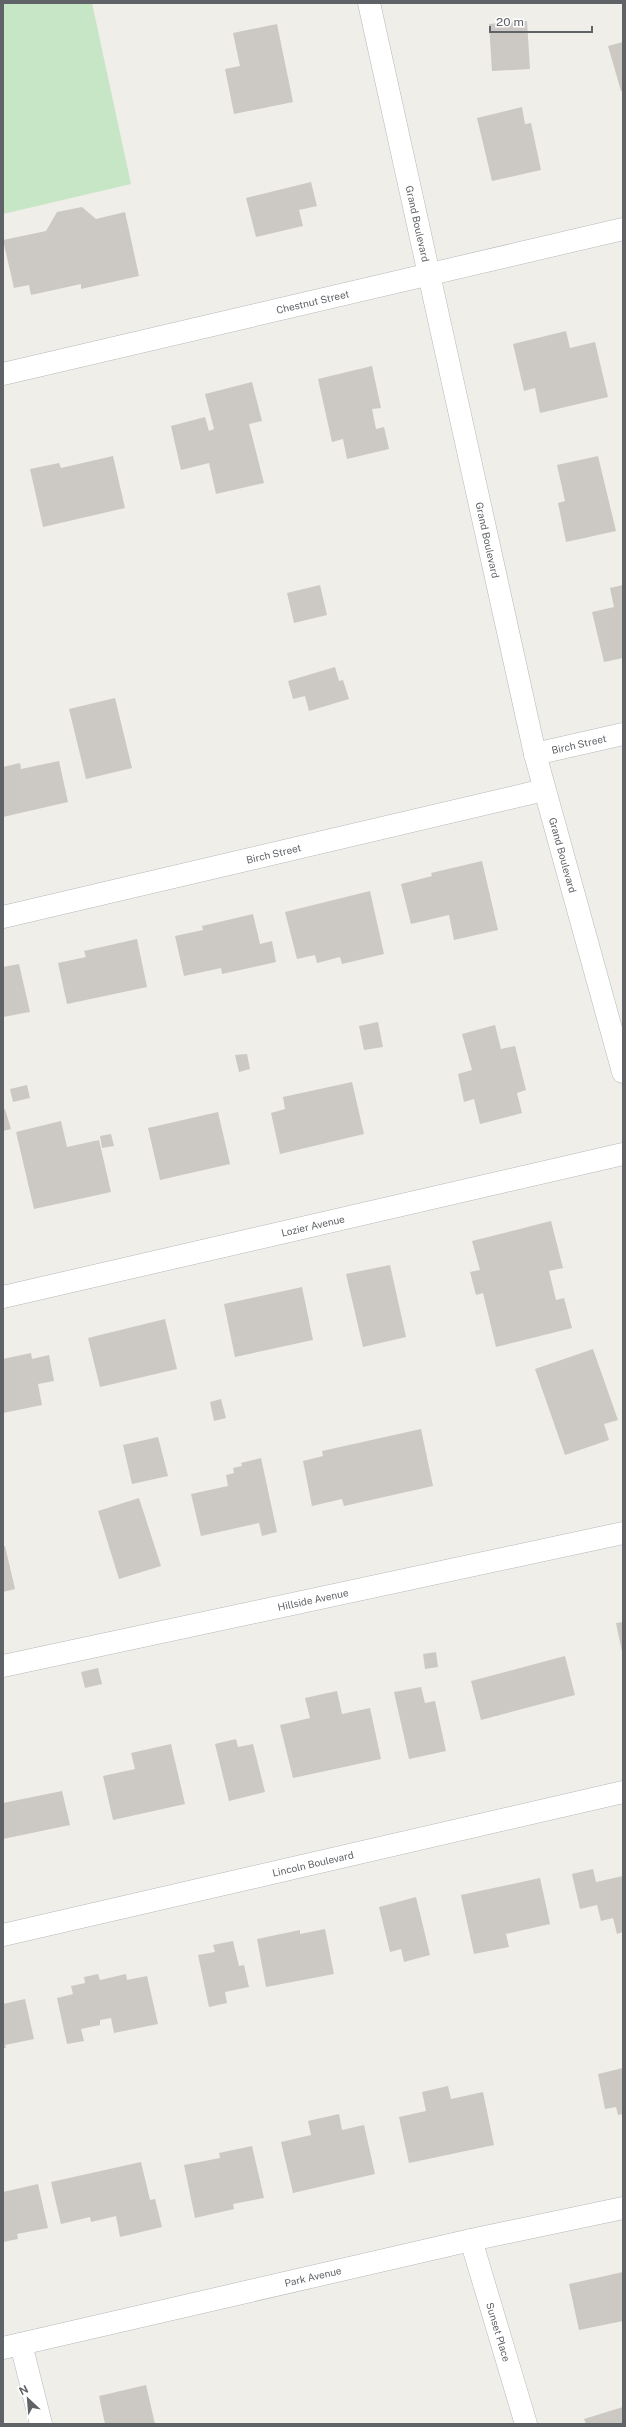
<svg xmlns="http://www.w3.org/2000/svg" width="626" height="2427" viewBox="0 0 626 2427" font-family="'Public Sans',sans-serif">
  <rect width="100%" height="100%" fill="#f0eee8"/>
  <!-- green -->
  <path fill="#c7e6c6" d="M3,3H92L131,184L3,214Z"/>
  <!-- building -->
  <path fill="#ccc9c4" d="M527,21L530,69L492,71L489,24Z
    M277,24L293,102L234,114L225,69L240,66L233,33Z
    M623,42V91H621L608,46Z
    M522,107L525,124L531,123L541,170L492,181L477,118Z
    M311,182L317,206L299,210L303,226L256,237L246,198Z
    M82,207L96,219L125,212L139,276L81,289V284L31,295L29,285L14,288L3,240L46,231L57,212Z
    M566,331L570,348L595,342L608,397L540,413L535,388L524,391L513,344Z
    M372,366L381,408L372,409L376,429L384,427L389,449L347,459L343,439L332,442L318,379Z
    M252,382L262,421L249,424L264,483L216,494L209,463L181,470L171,426L205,417L209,431L214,429L205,394Z
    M113,456L125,508L43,527L30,469L59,463L61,468Z
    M598,456L616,531L566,542L558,503L565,501L557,465Z
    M320,585L327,615L294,623L287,593Z
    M623,585V658L604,662L592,612L614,607L610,588Z
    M335,667L339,681L343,680L349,699L309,711L305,696L293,699L288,681Z
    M115,698L132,768L86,779L69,709Z
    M59,761L68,802L3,817V767L20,763L21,769Z
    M482,861L498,930L454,940L449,915L411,924L401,884L432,876L431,873Z
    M370,891L384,954L342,964L340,957L317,963L315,955L297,959L285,912Z
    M253,914L260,944L272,941L276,962L222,974L221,968L184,976L175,936L203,930L202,926Z
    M137,939L147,987L67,1004L58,963L86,957L84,951Z
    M19,964L30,1012L3,1017V967Z
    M378,1022L383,1047L364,1050L359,1026Z
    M495,1025L501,1049L515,1046L526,1090L517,1093L522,1113L480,1124L474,1099L464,1102L458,1074L472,1070L462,1034Z
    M247,1054L250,1069L239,1072L235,1055Z
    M352,1082L364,1134L280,1154L271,1113L285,1109L283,1097Z
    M27,1085L30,1098L13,1102L10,1089Z
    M5,1109L11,1129L3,1131V1110Z
    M218,1112L230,1164L160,1180L148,1128Z
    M61,1121L67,1147L99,1140L111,1192L34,1209L16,1132Z
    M111,1134L114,1146L102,1148L100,1136Z
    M551,1221L563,1268L549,1271L556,1300L564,1298L572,1328L496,1347L483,1293L476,1295L470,1272L480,1270L472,1241Z
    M390,1265L406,1337L363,1347L346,1274Z
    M302,1287L313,1340L235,1357L224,1304Z
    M165,1319L177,1369L100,1387L88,1338Z
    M593,1349L618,1420L604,1424L609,1440L565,1455L535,1369Z
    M31,1353L32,1359L49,1355L54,1381L38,1384L42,1405L3,1413V1359Z
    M221,1399L226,1418L214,1421L210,1402Z
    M421,1429L433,1486L344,1506L342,1499L312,1506L303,1461L323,1456L322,1451Z
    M158,1437L168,1476L132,1484L123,1445Z
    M261,1458L277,1532L262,1536L259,1523L201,1536L191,1494L228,1486L226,1475L234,1473L233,1468L242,1466L241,1463Z
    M139,1498L161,1566L119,1579L98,1511Z
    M3,1546H5L15,1589L3,1592Z
    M623,1622V1652H622L616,1623Z
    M436,1652L438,1667L425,1669L423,1654Z
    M565,1656L575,1695L481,1720L471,1681Z
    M98,1668L102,1684L85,1688L81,1672Z
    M421,1687L425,1703L435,1701L446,1751L409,1759L394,1692Z
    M337,1691L342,1714L370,1708L381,1759L293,1778L280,1725L310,1718L305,1698Z
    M236,1739L238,1747L253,1744L265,1792L229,1801L215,1744Z
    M171,1744L185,1804L113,1820L103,1776L135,1769L131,1753Z
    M62,1791L70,1825L3,1839V1803Z
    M593,1869L596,1882L623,1876V1932L617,1934L613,1918L601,1921L597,1905L580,1909L572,1874Z
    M540,1878L550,1924L506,1934L509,1947L474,1954L461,1895Z
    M416,1897L430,1955L404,1962L401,1949L390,1952L379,1907Z
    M325,1929L334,1974L266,1987L257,1939L300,1930V1934Z
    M233,1941L239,1966L244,1965L249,1987L225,1992L227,2003L209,2007L198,1955L215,1952L213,1945Z
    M98,1974L100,1980L126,1974L127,1980L147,1976L158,2024L114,2033L111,2018L100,2020V2025L81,2029L84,2041L67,2044L57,1998L73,1994L71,1986L85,1983L84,1977Z
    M25,1999L34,2039L5,2045L6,2048H3V2004Z
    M623,2068V2114L618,2115L616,2107L605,2109L598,2074Z
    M448,2086L451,2099L483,2092L494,2145L409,2163L399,2117L426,2111L422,2092Z
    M339,2114L342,2130L364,2125L375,2174L293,2193L281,2142L311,2135L308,2121Z
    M252,2146L264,2198L233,2204L234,2209L195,2218L184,2165L220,2158L219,2153Z
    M141,2162L150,2200L155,2199L162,2227L120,2237L116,2216L91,2222L90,2217L61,2224L51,2182Z
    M38,2184L48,2228L17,2234L18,2239L3,2242V2192Z
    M623,2272V2321L579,2330L569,2284Z
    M146,2385L155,2424H105L99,2396Z
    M623,2407V2424H586L584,2419Z"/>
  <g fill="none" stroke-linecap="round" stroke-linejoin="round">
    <defs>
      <g id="minor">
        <path id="s1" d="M369,3L535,754L623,1072"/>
        <path id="s2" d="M3,374L623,229"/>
        <path id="s3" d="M535,754L623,734"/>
        <path id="s4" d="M3,917L544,790"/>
        <path id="s5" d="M3,1297L623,1154"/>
        <path id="s6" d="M3,1666L623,1533"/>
        <path id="s7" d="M3,1935L623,1792"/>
        <path id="s8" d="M471,2240L526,2424"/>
        <path d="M21,2344L41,2424"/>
        <path id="s9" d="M3,2348L471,2240L623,2208"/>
      </g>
    </defs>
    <!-- minor casing -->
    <use href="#minor" stroke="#b5b8bc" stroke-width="23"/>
    <!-- minor -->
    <use href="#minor" stroke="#fff" stroke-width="22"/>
  </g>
  <g text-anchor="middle" stroke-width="4" stroke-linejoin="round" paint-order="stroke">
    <!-- street labels -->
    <g font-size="10" fill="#5f6367" stroke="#fff">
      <text dy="4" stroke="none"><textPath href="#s1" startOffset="226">Grand Boulevard</textPath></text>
      <text dy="4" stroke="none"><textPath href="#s2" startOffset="318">Chestnut Street</textPath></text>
      <text dy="4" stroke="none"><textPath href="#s1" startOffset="550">Grand Boulevard</textPath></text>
      <text dy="4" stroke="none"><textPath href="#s3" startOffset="45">Birch Street</textPath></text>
      <text dy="4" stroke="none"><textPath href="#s4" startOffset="278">Birch Street</textPath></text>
      <text dy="4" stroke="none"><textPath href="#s1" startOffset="874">Grand Boulevard</textPath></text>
      <text dy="4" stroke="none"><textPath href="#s5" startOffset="318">Lozier Avenue</textPath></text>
      <text dy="4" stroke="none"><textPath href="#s6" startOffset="317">Hillside Avenue</textPath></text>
      <text dy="4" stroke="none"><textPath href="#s7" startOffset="318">Lincoln Boulevard</textPath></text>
      <text dy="4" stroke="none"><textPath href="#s9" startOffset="318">Park Avenue</textPath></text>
      <text dy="4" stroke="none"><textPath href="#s8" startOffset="96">Sunset Place</textPath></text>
    </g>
  </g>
  <!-- border -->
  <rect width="626" height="2427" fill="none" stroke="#5f6367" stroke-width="8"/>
  <!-- north arrow -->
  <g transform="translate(28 2399) rotate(334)" stroke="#ffffff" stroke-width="3" paint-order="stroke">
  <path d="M0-3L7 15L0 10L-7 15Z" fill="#5f6367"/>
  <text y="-6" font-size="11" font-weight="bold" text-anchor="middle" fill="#5f6367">N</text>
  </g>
  <!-- scale -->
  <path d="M490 26v6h102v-6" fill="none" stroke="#5f6367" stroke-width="2"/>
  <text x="496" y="26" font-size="12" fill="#5f6367" stroke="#ffffff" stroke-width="3" paint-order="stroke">20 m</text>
</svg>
